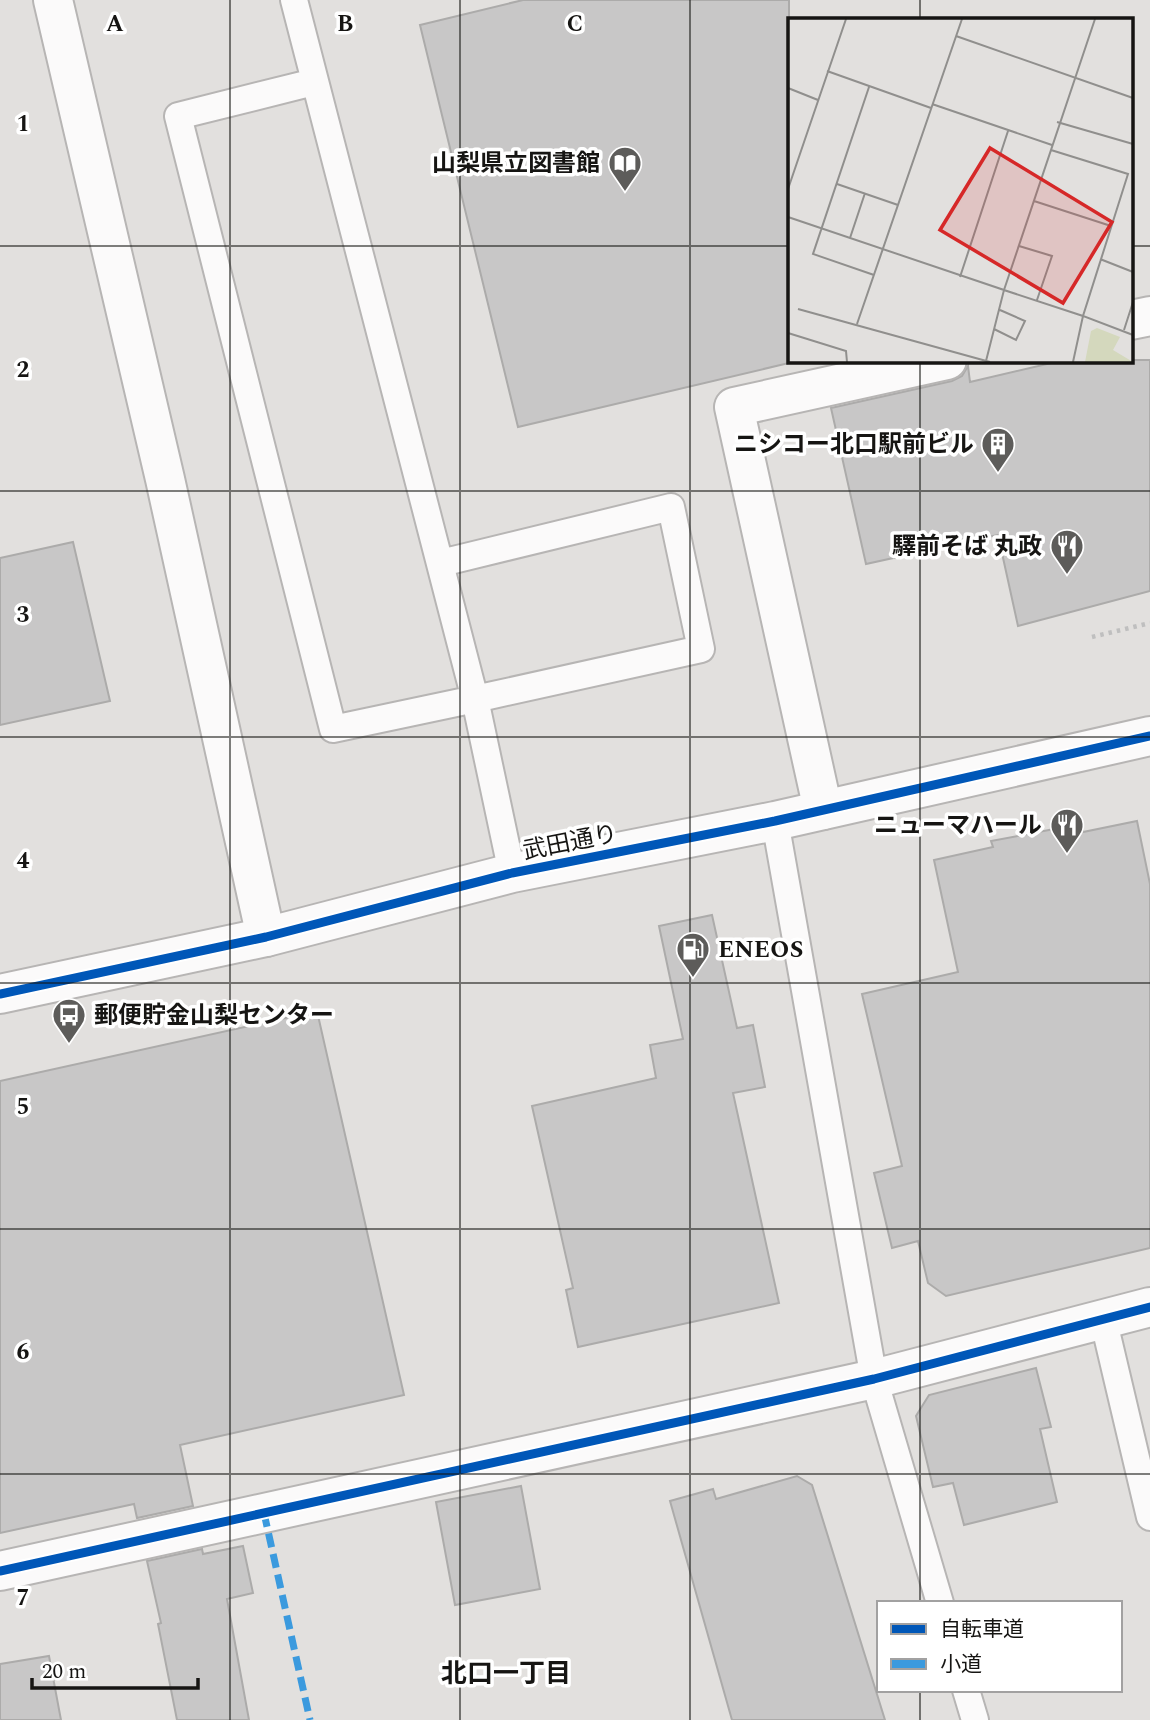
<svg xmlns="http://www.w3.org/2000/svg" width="1150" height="1720" viewBox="0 0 1150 1720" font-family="Spectral,'Noto Sans JP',serif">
  <rect width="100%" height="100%" fill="#e2e0de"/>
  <!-- building -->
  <path fill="#c8c7c7" stroke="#acabaa" stroke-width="2" d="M523,0H789V363L518,427L420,25Z
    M1064,360H1150V591L1018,626L998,535L866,564L831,408L952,381L962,376L968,366L970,382Z
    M73,542L110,701L0,725V558Z
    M1137,821L1150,884V1248L946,1296L928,1283L918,1241L892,1248L874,1173L902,1166L862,994L958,972L934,860L993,847L991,841L1081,824L1083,832Z
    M712,915L737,1028L753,1025L765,1087L733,1093L779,1303L578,1347L566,1290L573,1288L532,1106L656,1078L650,1045L683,1039L659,926Z
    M317,1011L404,1395L180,1445L193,1506L137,1518L134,1504L0,1533V1081Z
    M1036,1368L1051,1427L1040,1429L1057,1502L964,1525L953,1483L933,1487L916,1416L929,1395Z
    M797,1476L812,1485L885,1720H732L670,1501L713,1489L716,1499Z
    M521,1486L540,1589L455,1605L436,1502Z
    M243,1546L253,1593L227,1599L249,1720H177L158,1624L161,1623L147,1561L202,1549L203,1554Z
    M49,1656L61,1720H0V1664Z"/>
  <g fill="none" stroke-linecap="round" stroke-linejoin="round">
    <defs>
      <path id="lane" d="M294,0L475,699L701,649L671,507L441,563
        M314,82L178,116L333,729L475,699L512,873
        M775,821L874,1379L940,1603
        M1103,1318L1150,1517
        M966,1690L975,1720"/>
      <path id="street" d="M53,0L165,479L266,937
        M1131,320L1150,316
        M823,810L734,407L947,360
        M0,1571L874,1379L1150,1307"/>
      <path id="primary" d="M0,994L266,937L512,873L775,821L1150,736"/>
    </defs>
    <!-- lane casing -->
    <use href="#lane" stroke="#b7b5b4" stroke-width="30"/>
    <!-- street casing -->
    <use href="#street" stroke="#b7b5b4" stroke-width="42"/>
    <!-- primary casing -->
    <use href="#primary" stroke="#b7b5b4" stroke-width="42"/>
    <!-- path -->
    <path stroke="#bfbfbf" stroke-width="4.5" stroke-dasharray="3.5 5" stroke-linecap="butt" d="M1092,637L1150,623"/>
    <!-- lane -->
    <use href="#lane" stroke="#fbfafa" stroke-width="26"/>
    <!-- street -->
    <use href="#street" stroke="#fbfafa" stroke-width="38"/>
    <!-- primary -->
    <use href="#primary" stroke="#fbfafa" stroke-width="38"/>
    <!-- quiet -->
    <path stroke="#3b9ade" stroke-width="7" stroke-dasharray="14 7" stroke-linecap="butt" d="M264,1513L310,1720"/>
    <defs>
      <path id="cycleway" d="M0,994L266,937L512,873L775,821L1150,736
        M0,1571L874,1379L1150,1307"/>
    </defs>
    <!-- cycleway casing -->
    <use href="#cycleway" stroke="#fff" stroke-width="13"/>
    <!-- cycleway -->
    <use href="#cycleway" stroke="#0057b8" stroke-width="9"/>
  </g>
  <!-- grid -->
  <path fill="none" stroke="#161513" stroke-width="2" stroke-opacity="0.55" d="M230,0V1720M460,0V1720M690,0V1720M920,0V19M0,246H790M1131,246H1150M920,360V1603M0,491H1150M0,737H1150M0,983H1150M0,1229H1150M0,1474H1150M920,1690V1720"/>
  <!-- icons -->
  <defs>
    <symbol id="library-pin" viewBox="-11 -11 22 30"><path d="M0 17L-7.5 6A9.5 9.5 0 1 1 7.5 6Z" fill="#5d5c5a" stroke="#fff"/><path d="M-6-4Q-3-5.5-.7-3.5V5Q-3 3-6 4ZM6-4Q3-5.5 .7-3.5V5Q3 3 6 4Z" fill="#fff"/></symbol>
    <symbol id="building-pin" viewBox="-11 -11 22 30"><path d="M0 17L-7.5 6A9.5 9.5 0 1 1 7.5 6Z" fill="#5d5c5a" stroke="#fff"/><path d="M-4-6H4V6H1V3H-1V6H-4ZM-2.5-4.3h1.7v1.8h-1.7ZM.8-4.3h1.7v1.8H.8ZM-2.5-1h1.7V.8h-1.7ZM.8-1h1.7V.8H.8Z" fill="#fff"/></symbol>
    <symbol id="restaurant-pin" viewBox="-11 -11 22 30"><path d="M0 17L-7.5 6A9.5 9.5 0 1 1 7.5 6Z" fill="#5d5c5a" stroke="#fff"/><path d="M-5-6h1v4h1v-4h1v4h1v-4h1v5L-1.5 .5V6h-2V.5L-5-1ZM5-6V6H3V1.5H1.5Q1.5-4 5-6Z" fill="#fff"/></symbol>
    <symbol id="fuel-pin" viewBox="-11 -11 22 30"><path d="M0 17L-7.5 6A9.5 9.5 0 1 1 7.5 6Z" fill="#5d5c5a" stroke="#fff"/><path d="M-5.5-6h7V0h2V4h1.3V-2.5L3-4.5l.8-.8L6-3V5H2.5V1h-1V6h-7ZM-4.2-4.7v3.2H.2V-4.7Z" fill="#fff"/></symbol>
    <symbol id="bus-pin" viewBox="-11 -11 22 30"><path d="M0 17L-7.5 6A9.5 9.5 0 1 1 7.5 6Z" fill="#5d5c5a" stroke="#fff"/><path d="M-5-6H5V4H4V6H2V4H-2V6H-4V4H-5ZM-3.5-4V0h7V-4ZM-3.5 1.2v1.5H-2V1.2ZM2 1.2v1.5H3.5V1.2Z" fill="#fff"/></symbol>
  </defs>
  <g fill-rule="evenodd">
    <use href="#library-pin" x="606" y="144" width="38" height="52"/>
    <use href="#building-pin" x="979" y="425" width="38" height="52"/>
    <use href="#restaurant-pin" x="1048" y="527" width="38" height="52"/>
    <use href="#restaurant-pin" x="1048" y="806" width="38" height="52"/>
    <use href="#fuel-pin" x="674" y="930" width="38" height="52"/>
    <use href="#bus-pin" x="50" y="996" width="38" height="52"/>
  </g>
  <g text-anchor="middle" stroke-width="7" stroke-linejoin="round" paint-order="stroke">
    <!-- poi labels -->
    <g font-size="24" font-weight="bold" fill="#161513" stroke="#fff" text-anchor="end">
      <text x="600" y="171">山梨県立図書館</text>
      <text x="974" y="452">ニシコー北口駅前ビル</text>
      <text x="1042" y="554">驛前そば 丸政</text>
      <text x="1042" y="833">ニューマハール</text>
      <text x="718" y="957" text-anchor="start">ENEOS</text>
      <text x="94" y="1023" text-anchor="start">郵便貯金山梨センター</text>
    </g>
    <!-- street labels -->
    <g font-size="24" fill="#161513" stroke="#fff">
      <text transform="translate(570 842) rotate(-11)" y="8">武田通り</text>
    </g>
    <!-- neighbourhood labels -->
    <g font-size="26" font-weight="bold" fill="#161513" stroke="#fff">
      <text x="506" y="1682">北口一丁目</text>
    </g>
  </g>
  <!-- overview -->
  <g transform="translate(788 18)">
    <rect width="345" height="345" fill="#e2e0de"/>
    <path d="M309,310L332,319L325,332L345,344H297L303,313Z" fill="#d4d8bd"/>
    <path fill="none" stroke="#908f8d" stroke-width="2" d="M168,18L345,80M39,53L143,90M81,69L25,236L86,257M0,70L30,82M144,86L264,127M269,104L345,126M263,132L340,156L295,298L345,317M49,166L110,187M0,171L58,1M246,183L323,208M0,199L216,272L198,343M62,220L77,175M231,228L264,238L249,282M312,241L345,254M172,259L220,113M10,291L202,344M69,306L174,1M206,311L228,322L237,303L212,292M336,312L345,284M0,315L58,333L59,344M285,344L295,298L216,272L307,1"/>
    <path fill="#d62828" fill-opacity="0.15" stroke="#d62828" stroke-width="3.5" d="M202,130L324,204L275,285L152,212Z"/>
    <rect width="345" height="345" fill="none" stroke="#161513" stroke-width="3.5"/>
  </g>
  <g font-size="23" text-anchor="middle" font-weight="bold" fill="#161513" stroke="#fff" stroke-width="7" stroke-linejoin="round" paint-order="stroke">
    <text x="115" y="31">A</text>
    <text x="345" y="31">B</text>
    <text x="575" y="31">C</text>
    <text x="23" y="131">1</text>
    <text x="23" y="377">2</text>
    <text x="23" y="622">3</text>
    <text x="23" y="868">4</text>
    <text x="23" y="1114">5</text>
    <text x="23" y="1359">6</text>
    <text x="23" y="1605">7</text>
  </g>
  <!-- legend -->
  <rect x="877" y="1601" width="245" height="91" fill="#ffffff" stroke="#a2a1a1" stroke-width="2"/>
  <rect x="891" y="1624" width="35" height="10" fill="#0057b8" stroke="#a2a1a1" stroke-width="2"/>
  <text x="940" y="1636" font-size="21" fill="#161513">自転車道</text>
  <rect x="891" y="1659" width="35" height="10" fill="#3b9ade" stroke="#a2a1a1" stroke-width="2"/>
  <text x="940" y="1671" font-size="21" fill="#161513">小道</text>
  <!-- scale -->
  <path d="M32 1678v10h166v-10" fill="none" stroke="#161513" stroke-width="3.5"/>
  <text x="42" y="1678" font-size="21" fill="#161513" stroke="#ffffff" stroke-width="5" paint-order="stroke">20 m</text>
</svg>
